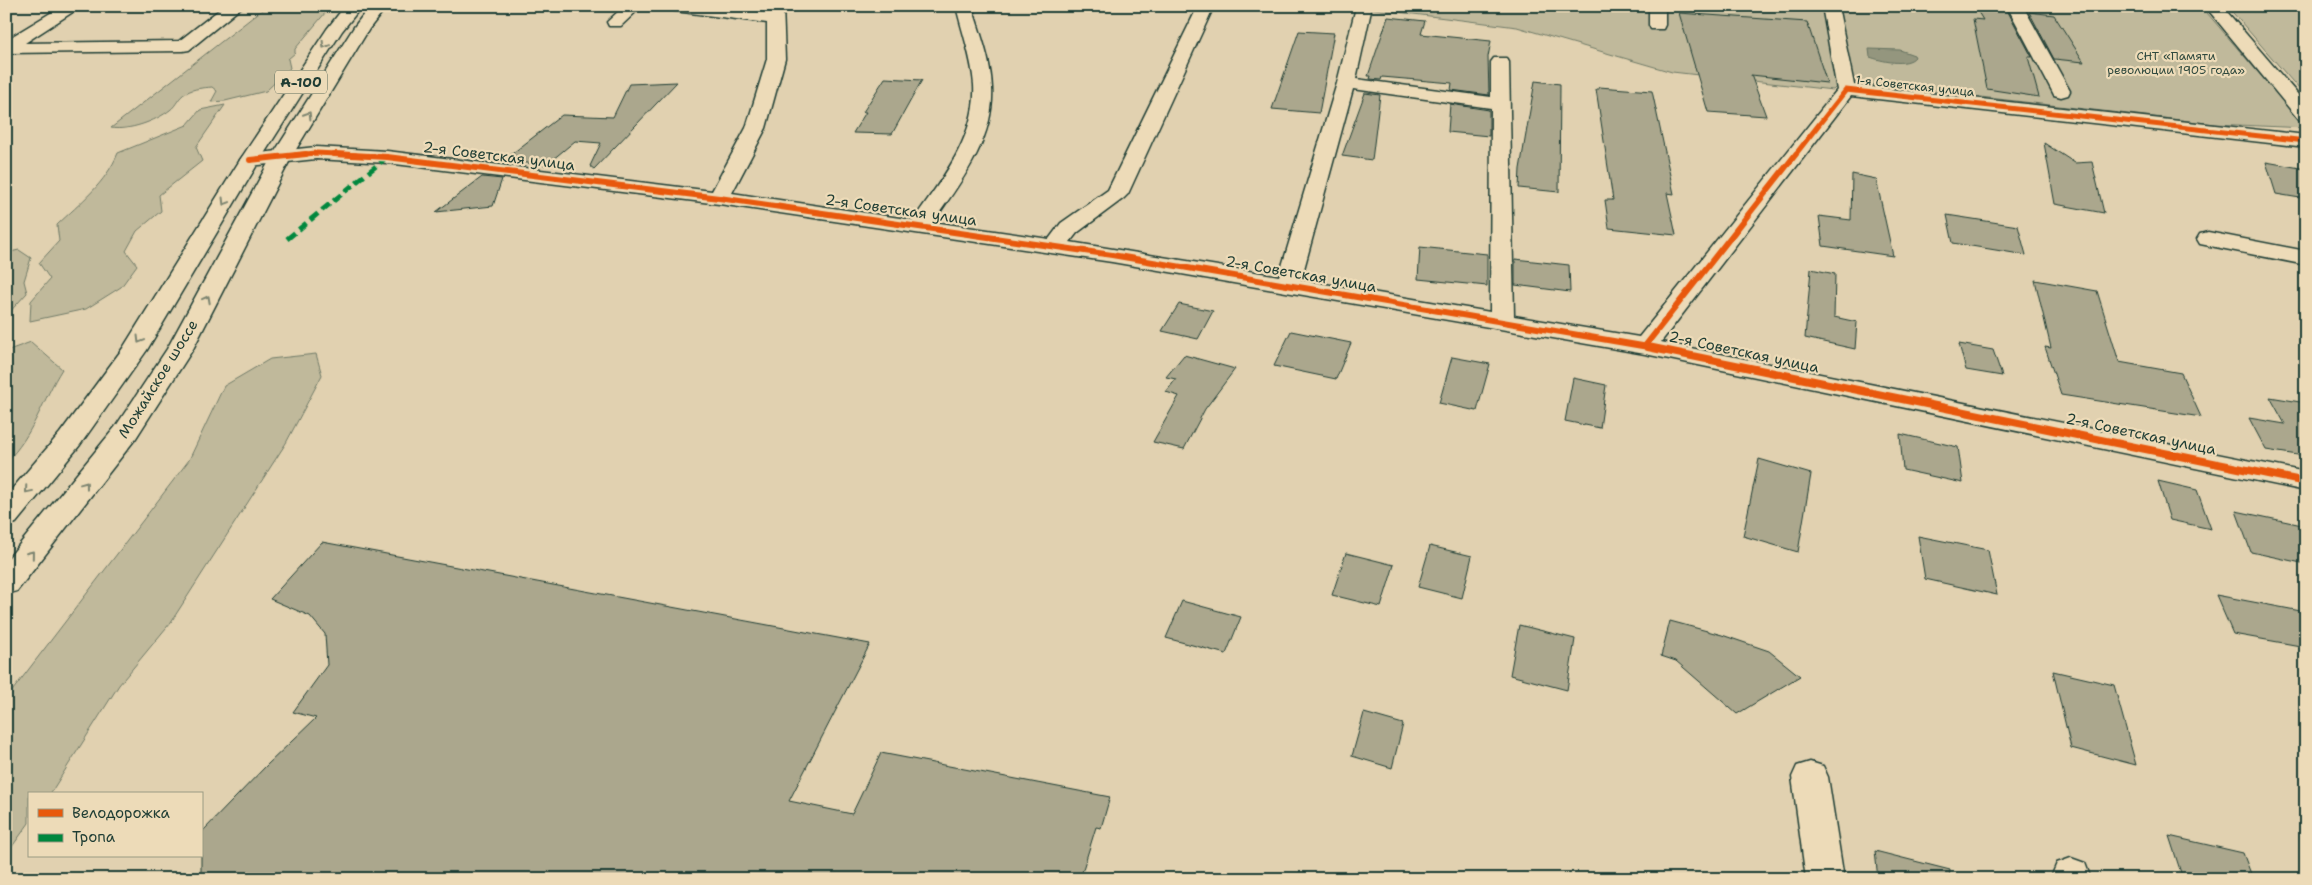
<svg xmlns="http://www.w3.org/2000/svg" width="2312" height="885" font-family="'Shantell Sans',sans-serif">
	<style>
		.green { fill: #c0b99b; stroke: #707b68 }
		.water { fill: #94967e; stroke: #657260 }
		.building { fill: #aba78d; stroke: #1f3d34 }
		.lines { fill: none; stroke-linecap: round; stroke-linejoin: round }
		.minor-casing { stroke: #1f3d34; stroke-width: 3 }
		.major-casing { stroke: #1f3d34; stroke-width: 3 }
		.minor { fill: #eddbb8; fill-rule: evenodd }
		.major { fill: #eddbb8; fill-rule: evenodd }
		.quiet { stroke: #00873e; stroke-width: 5; stroke-dasharray: 10 5; stroke-linecap: butt }
		.cycleway-far2-casing { stroke: #eddbb8; stroke-width: 7 }
		.cycleway-far1-casing { stroke: #eddbb8; stroke-width: 9 }
		.cycleway-casing { stroke: #eddbb8; stroke-width: 11 }
		.cycleway-far2 { stroke: #e8590c; stroke-width: 5 }
		.cycleway-far1 { stroke: #e8590c; stroke-width: 6 }
		.cycleway { stroke: #e8590c; stroke-width: 8 }
		.oneway { stroke: #7c846f }
		.labels { text-anchor: middle; dominant-baseline: central; stroke-width: 4.5; stroke-linejoin: round; paint-order: stroke }
		.far-park-label { font-size: 12px; fill: #2f493e; stroke: #eddbb8 }
		.far-street-label { font-size: 12px; fill: #1f3d34; stroke: #eddbb8 }
		.shield { fill: #eddbb8; stroke: #5d6c5c; stroke-width: 1 }
		.shield-label { font-size: 14px; font-weight: bold; fill: #1f3d34 }
		.street-label { font-size: 15px; fill: #1f3d34; stroke: #eddbb8 }
	</style>
	<rect width="100%" height="100%" fill="#e1d1b0"/>
	<filter id="ink" filterUnits="userSpaceOnUse"><feTurbulence type="fractalNoise" baseFrequency=".02" numOctaves="2"/><feDisplacementMap in="SourceGraphic" scale="10" xChannelSelector="R" yChannelSelector="G"/><feConvolveMatrix kernelMatrix="1 2 1 2 8 2 1 2 1" color-interpolation-filters="sRGB"/></filter>
	<g filter="url(#ink)">
		<g class="green">
			<path d="M267,6H331L295,49V53L288,59L290,68L266,91L225,101L211,102L217,91L212,87C203,88 194,88 186,93C178,97 177,105 170,110C156,121 129,131 111,128Z"/>
			<polygon points="1350,6 2201,6 2306,128 2215,124 1842,81 1833,90 1672,72 1517,27"/>
			<polygon points="2227,6 2306,6 2306,97"/>
			<path d="M225,105L196,147L202,161L159,195L161,211L137,231L126,251L137,265L121,287L86,309L30,321L31,301L50,279L39,263L59,241L57,225C80,203 106,183 118,153L187,125L200,110Z"/>
			<polygon points="19,250 31,258 24,281 27,293 6,316 6,253"/>
			<path d="M31,342L62,369C43,399 33,436 6,462V351Z"/>
			<polygon points="316,354 322,375 286,443 171,622 119,685 50,794 29,794 29,823 6,855 6,699 189,460 224,386 270,359"/>
		</g>
		<path class="water" d="M1869,49L1900,50L1914,55L1915,57C1907,67 1881,61 1870,57Z"/>
		<g class="building">
			<polygon points="1975,7 2007,10 2032,57 2028,57 2039,97 1987,89 1973,19 1983,20"/>
			<polygon points="2029,12 2054,15 2084,62 2054,59"/>
			<polygon points="1679,13 1807,22 1827,83 1751,75 1766,116 1708,112"/>
			<polygon points="1388,17 1425,21 1421,34 1491,41 1488,57 1489,95 1451,90 1452,83 1382,77 1381,80 1370,79 1371,76 1368,76"/>
			<polygon points="1299,31 1334,33 1319,113 1272,109"/>
			<polygon points="885,78 922,80 892,134 853,133 866,112 863,112"/>
			<polygon points="1535,81 1560,84 1559,192 1519,188 1520,169"/>
			<polygon points="677,82 594,169 590,166 601,143 575,141 546,165 509,161 508,164 500,163 562,115 613,117 629,84"/>
			<polygon points="1599,87 1652,91 1674,194 1667,193 1676,235 1609,228 1605,200 1613,200 1596,89 1599,89"/>
			<polygon points="1365,93 1380,95 1372,160 1342,156"/>
			<polygon points="1450,104 1489,110 1489,136 1448,132"/>
			<polygon points="2044,143 2075,163 2092,162 2104,213 2055,204"/>
			<polygon points="2266,162 2306,169 2306,199 2276,194"/>
			<polygon points="1852,174 1876,179 1893,256 1823,246 1819,216 1851,220"/>
			<polygon points="482,177 502,179 493,206 436,212"/>
			<polygon points="1947,215 2018,226 2026,255 1953,243"/>
			<polygon points="1420,247 1487,254 1487,286 1418,279"/>
			<polygon points="1515,259 1569,265 1570,292 1515,285"/>
			<polygon points="1811,269 1835,274 1834,317 1857,322 1855,349 1805,338"/>
			<polygon points="2035,280 2097,291 2119,362 2181,373 2201,417 2061,395 2045,347 2051,348"/>
			<polygon points="1179,304 1213,311 1198,339 1162,331"/>
			<polygon points="1291,331 1351,343 1336,379 1274,366"/>
			<polygon points="1959,344 1993,350 2002,376 1966,370"/>
			<polygon points="1184,355 1235,369 1205,409 1184,449 1153,442 1179,396 1166,392 1176,379 1166,377"/>
			<polygon points="1452,357 1490,364 1477,411 1439,403"/>
			<polygon points="1573,378 1606,385 1600,428 1565,421"/>
			<polygon points="2270,397 2306,403 2306,460 2304,456 2266,450 2249,418 2285,424"/>
			<polygon points="1900,434 1958,447 1963,483 1903,470"/>
			<polygon points="1759,459 1811,474 1798,552 1743,536"/>
			<polygon points="2158,481 2197,490 2211,529 2170,520"/>
			<polygon points="2236,511 2302,525 2306,535 2306,564 2251,552"/>
			<polygon points="1918,536 1988,550 1997,595 1925,579"/>
			<polygon points="322,542 870,644 789,801 852,814 881,753 1110,797 1101,828 1096,827 1080,879 201,879 201,833 267,765 316,718 293,712 327,665 325,634 310,616 270,599"/>
			<polygon points="1430,546 1472,556 1462,598 1418,587"/>
			<polygon points="1346,553 1394,565 1381,607 1332,595"/>
			<polygon points="2216,595 2306,612 2306,647 2233,634"/>
			<polygon points="1182,601 1241,617 1226,654 1166,638"/>
			<polygon points="1670,621 1722,635 1769,651 1800,676 1737,714 1676,661 1661,656"/>
			<polygon points="1519,625 1575,639 1567,690 1510,675"/>
			<polygon points="2053,671 2114,685 2136,765 2071,748"/>
			<polygon points="1364,713 1403,724 1392,768 1352,756"/>
			<polygon points="2169,836 2243,853 2253,879 2183,879"/>
			<polygon points="1875,851 1950,870 1949,879 1878,879"/>
		</g>
		<g class="lines">
			<defs>
				<g id="minor">
					<polygon points="62,6 82,6 25,43 179,41 224,6 243,6 189,50 183,51 6,53 6,40"/>
					<polygon points="624,6 642,6 621,26 609,26 607,22"/>
					<path d="M667,6H715L767,13V6H783L785,59L766,128L732,193L913,220C941,181 977,136 974,85C972,58 962,32 956,6H972C980,33 991,60 992,88C995,139 960,183 933,222L1049,239L1061,223L1108,190L1198,6H1214L1128,194L1124,198L1077,233L1070,242L1279,276L1337,83L1355,11L1357,8H1369L1371,11L1356,79L1491,97V62L1494,58H1506L1509,62L1514,316L1639,337L1837,90L1822,6H1838L1854,85L2306,135V147L1851,96L1661,342L2306,472V491L1645,354L1112,262L719,204L387,163L316,159L250,166L243,164L240,160L243,156L250,154L316,147L387,151L712,191L746,128L767,59V23L675,11L669,9ZM1353,89L1491,108L1490,312L1301,280Z"/>
					<polygon points="1649,6 1665,6 1665,25 1663,29 1651,29 1649,25"/>
					<polygon points="2007,6 2023,6 2070,91 2068,95 2061,97 2054,95 2052,91"/>
					<polygon points="2205,6 2222,6 2306,104 2306,122 2299,120"/>
					<polygon points="2208,232 2306,251 2306,265 2200,244 2197,239 2200,234"/>
					<polygon points="1810,762 1823,766 1828,777 1844,879 1806,879 1792,777 1797,766"/>
					<polygon points="2071,858 2085,863 2091,879 2053,879 2052,875 2057,863"/>
				</g>
				<g id="major">
					<polygon points="345,6 362,6 342,31 260,160 147,350 80,445 16,523 6,526 6,496 60,433 123,348 240,160 327,29"/>
					<polygon points="370,6 387,6 369,29 292,156 193,349 136,438 17,591 6,594 6,561 116,426 167,349 272,156 354,27"/>
				</g>
			</defs>
			<use href="#minor" class="minor-casing"/>
			<use href="#major" class="major-casing"/>
			<use href="#minor" class="minor"/>
			<use href="#major" class="major"/>
			<polyline class="quiet" points="287,239 387,157"/>
			<defs>
				<g id="cycleway-far2">
					<polyline points="295,155 316,153 356,155"/>
					<polyline points="1795,155 1846,90 2306,141"/>
				</g>
				<g id="cycleway-far1">
					<polyline points="334,154 387,157 719,198 1112,255 1654,348"/>
					<polyline points="250,160 306,154"/>
					<polyline points="1645,346 1796,154"/>
				</g>
				<polyline id="cycleway" points="1648,347 2306,482"/>
			</defs>
			<use href="#cycleway-far2" class="cycleway-far2-casing"/>
			<use href="#cycleway-far1" class="cycleway-far1-casing"/>
			<use href="#cycleway" class="cycleway-casing"/>
			<use href="#cycleway-far2" class="cycleway-far2"/>
			<use href="#cycleway-far1" class="cycleway-far1"/>
			<use href="#cycleway" class="cycleway"/>
		</g>
		<defs><path id="oneway-chevron" d="M-2-3.5L2.5 0L-2 3.5" fill="none" stroke-width="1.6" stroke-linecap="round" stroke-linejoin="round" transform="scale(1.25)"/></defs>
		<g class="oneway">
			<use href="#oneway-chevron" transform="translate(325 45) rotate(122)"/>
			<use href="#oneway-chevron" transform="translate(308 115) rotate(-58)"/>
			<use href="#oneway-chevron" transform="translate(225 202) rotate(121)"/>
			<use href="#oneway-chevron" transform="translate(207 299) rotate(-62)"/>
			<use href="#oneway-chevron" transform="translate(140 340) rotate(121)"/>
			<use href="#oneway-chevron" transform="translate(85 485) rotate(-53)"/>
			<use href="#oneway-chevron" transform="translate(28 490) rotate(130)"/>
			<use href="#oneway-chevron" transform="translate(31 554) rotate(-51)"/>
		</g>
	</g>
	<g class="labels">
		<g class="far-park-label">
			<text x="2176" y="56">СНТ «Памяти<tspan x="2176" dy="14">революции 1905 года»</tspan></text>
		</g>
		<g class="far-street-label">
			<text transform="translate(1915 86) rotate(6)">1-я Советская улица</text>
		</g>
		<rect class="shield" x="275" y="70.5" width="52" height="23" rx="4"/>
		<g class="shield-label">
			<text x="301" y="82">А-100</text>
		</g>
		<g class="street-label">
			<text transform="translate(499 156) rotate(7)">2-я Советская улица</text>
			<text transform="translate(901 210) rotate(8)">2-я Советская улица</text>
			<text transform="translate(1301 274) rotate(10)">2-я Советская улица</text>
			<text transform="translate(1744 352) rotate(12)">2-я Советская улица</text>
			<text transform="translate(158 379) rotate(-58)">Можайское шоссе</text>
			<text transform="translate(2141 434) rotate(12)">2-я Советская улица</text>
		</g>
	</g>
	<rect width="2312" height="885" fill="none" stroke="#eddbb8" stroke-width="25"/>
	<rect x="12" y="12" width="2287" height="860" fill="none" stroke="#1f3d34" stroke-width="2" filter="url(#ink)"/>
	<rect x="28" y="792" width="175" height="65" fill="#eddbb8" stroke="#9b9c83"/>
	<rect x="38" y="809" width="25" height="8" fill="#e8590c" stroke="#9b9c83"/>
	<text x="72" y="818" font-size="15" fill="#1f3d34">Велодорожка</text>
	<rect x="38" y="834" width="25" height="8" fill="#00873e" stroke="#9b9c83"/>
	<text x="72" y="842" font-size="15" fill="#1f3d34">Тропа</text>
</svg>
